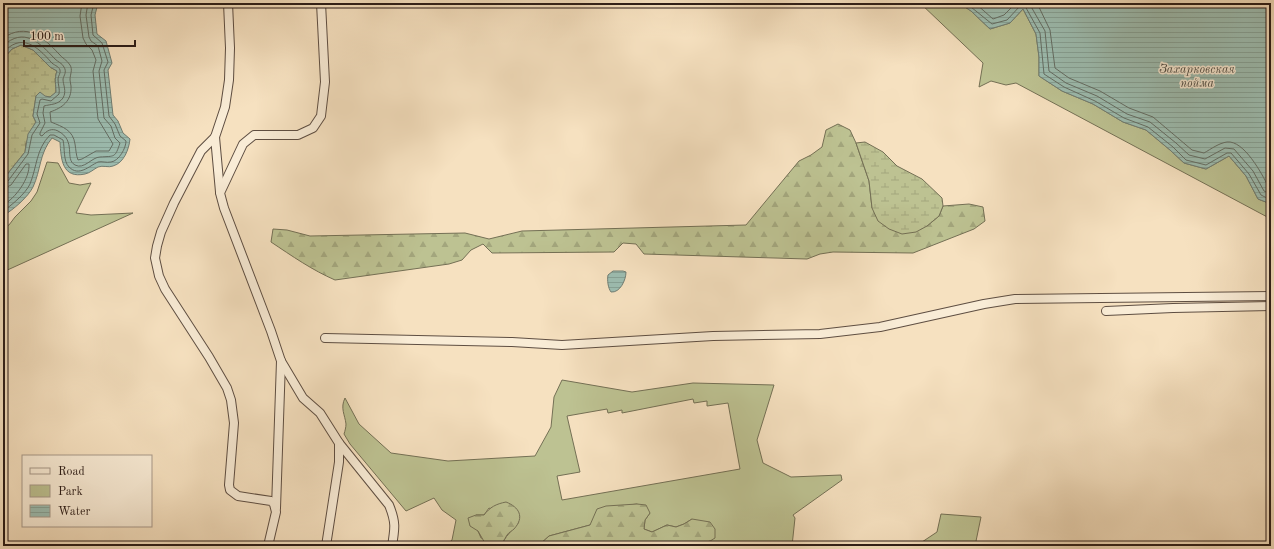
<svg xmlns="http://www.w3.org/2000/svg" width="1274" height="549" font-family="'Old Standard TT',serif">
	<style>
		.green { fill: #bdc292; stroke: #747055; fill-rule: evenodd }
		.forest { fill: url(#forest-firs); stroke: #747055 }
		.wetland { fill: url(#wetland-marsh); stroke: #747055 }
		.water { fill: url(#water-rules); stroke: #707e74 }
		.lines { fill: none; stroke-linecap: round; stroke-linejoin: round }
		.shore { stroke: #646e65; stroke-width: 1 }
		.minor-casing { stroke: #5e4e42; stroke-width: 10 }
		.minor { stroke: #f9ecd6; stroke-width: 8 }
		.labels { text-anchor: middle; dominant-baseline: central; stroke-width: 3; stroke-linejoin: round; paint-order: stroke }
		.water-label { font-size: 12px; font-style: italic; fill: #4e4d46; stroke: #f9ecd6 }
	</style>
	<defs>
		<pattern id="forest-firs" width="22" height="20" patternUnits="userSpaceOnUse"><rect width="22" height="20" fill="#bdc292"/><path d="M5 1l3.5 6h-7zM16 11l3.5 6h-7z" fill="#a3a67d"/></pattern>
		<pattern id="wetland-marsh" width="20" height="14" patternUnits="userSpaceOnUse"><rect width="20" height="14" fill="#bdc292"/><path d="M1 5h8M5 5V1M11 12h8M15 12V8" fill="none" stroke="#a3a67d"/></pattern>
		<pattern id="water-rules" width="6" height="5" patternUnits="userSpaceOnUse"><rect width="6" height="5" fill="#9dbeb2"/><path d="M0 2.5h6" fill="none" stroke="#87a398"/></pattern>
	</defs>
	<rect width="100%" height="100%" fill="#f6e1c0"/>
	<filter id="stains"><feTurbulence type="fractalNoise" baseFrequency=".005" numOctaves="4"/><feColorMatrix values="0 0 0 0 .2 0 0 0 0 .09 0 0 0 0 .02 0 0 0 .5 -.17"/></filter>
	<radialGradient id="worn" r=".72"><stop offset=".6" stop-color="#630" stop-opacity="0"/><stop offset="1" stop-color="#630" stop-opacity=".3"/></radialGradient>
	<g class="green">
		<polygon points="920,3 959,3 971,11 990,29 1010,23 1023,9 1036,34 1039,57 1039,76 1062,91 1093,104 1123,122 1146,130 1170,150 1184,163 1206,169 1229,156 1246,176 1258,199 1271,204 1271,219 1016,83 1006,85 991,81 979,87 983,63"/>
		<polygon points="47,162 58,163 69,183 80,185 91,183 76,213 91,215 133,213 3,272 3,228 9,225 15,217 31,201 37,192"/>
		<path d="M562,380L632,392L693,383L774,385L757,440L763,463L791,477L841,475L842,480L793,515L795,518L792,546H687L691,543H708L692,519L684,524L676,527L667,525L652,532L644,529L645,520L650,513L637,504L629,505L590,525L549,536L538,546H445L452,540L456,520L442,510L434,498L406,511L350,444L344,434C345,431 346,427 346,424C345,415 340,408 345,398L359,424L391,453L448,461L535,456L551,427L554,397ZM693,399L694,403L707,401V406L728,403L740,469L562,500L557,476L580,472L567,416L607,409L608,413L622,410V413ZM489,508L519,522C514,529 507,534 503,542L481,538L478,531L476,515H484Z"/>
		<polygon points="941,514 981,517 975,546 862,546 919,544 937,532"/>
	</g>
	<g class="forest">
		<path d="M838,124L850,130L856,143L869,181L872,208L927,226L939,216L943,206L969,204L983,207L985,221L974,229L913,253L833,252L820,254L807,259L644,254L636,244L623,243L614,252L492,253L483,244L471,250L462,260L449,264L335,280C312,270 292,256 271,242L273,229L287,230L310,236L465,233L489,239L522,231L746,225L799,161L811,155L822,147L826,130Z"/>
		<path d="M506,502C519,507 525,517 514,529C512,531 509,532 507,535C504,540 502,545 496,546C493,546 489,545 486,545L478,531L470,526L468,518L476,515H484C490,507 496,504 506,502Z"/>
		<path d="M637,504L646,505L650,513L645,520L644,529L652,532L667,525L676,527L684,524L692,519L710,522L715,529V538C703,547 696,539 687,546H538L549,536L590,525L597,509L606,506Z"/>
	</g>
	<g class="wetland">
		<path d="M21,45L33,50L50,67L57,71C54,79 56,84 56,93L50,97L36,96L33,116L36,122L26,143L25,152L9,172L3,181V127L5,119L3,59L12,49Z"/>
		<polygon points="865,142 883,152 897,166 922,179 942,198 943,206 939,216 927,226 916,232 902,234 889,229 878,221 872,208 869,181 856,143"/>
	</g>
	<g class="water">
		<path d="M3,3H98L95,15L97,34L106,41L112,63L108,70L113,115L118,121L123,133L130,139C129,149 124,163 113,166C109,168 103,165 98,167C94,169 90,173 85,174C62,179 61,159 60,142L52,138C39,154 41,170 33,187C28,197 13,210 4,215L3,214V181L9,172L25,152L28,134L36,122L33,116L36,96L40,92L45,96L50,97L56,92C56,85 54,79 57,71L50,67L33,50L21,45L12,49L3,59Z"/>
		<polygon points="959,3 1271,3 1271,204 1258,199 1246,176 1229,156 1206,169 1184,163 1170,150 1146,130 1123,122 1093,104 1062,91 1039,76 1039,57 1036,34 1023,9 1010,23 990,29 971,11"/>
		<path d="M613,271H623L626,272C626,280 620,293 611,292C608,288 607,280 608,275Z"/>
	</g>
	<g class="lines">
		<g class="shore">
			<polyline points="966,3 992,24 1007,20 1020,6 1025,6 1040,33 1044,74 1064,87 1095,101 1124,118 1148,127 1173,147 1186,160 1206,165 1227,153 1231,153 1249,174 1261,195 1271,200"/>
			<polyline points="975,3 993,19 1004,15 1016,3"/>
			<polyline points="1029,3 1045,31 1049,71 1066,83 1097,96 1127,114 1150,122 1176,143 1189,155 1205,159 1225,148 1234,149 1253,171 1264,191 1271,194"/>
			<path d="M1037,3L1050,30L1055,68L1069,78L1100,91L1129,108L1153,117L1192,150L1204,153C1211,149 1219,143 1227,142C1244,140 1262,174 1268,186L1271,188"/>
			<path d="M3,38C27,22 43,37 59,54C62,58 67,60 70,65C73,70 70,74 70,80C70,82 71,84 71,86C72,101 62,108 50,112L51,122C63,127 73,130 75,144C76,150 76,155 78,160L82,159L96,151H109L113,144L98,119L93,71L96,60L92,50L86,44L83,38L80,16L82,3"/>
			<path d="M3,46C24,26 40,43 55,59C58,62 62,63 64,67C67,72 64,75 63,79C63,85 67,91 63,98C58,105 51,104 44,106L43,113L45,123L40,133V135L42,136C47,130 52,128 58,131C77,141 64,159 75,165C84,170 92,157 100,157C115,156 115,158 120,143L115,138L111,126L104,118L99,71L102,61L98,46L91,41L89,37L86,15L88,3"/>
			<path d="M3,53C21,32 37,46 51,62C53,65 59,66 60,70C61,73 58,76 58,79C58,85 60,89 59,94L51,101L42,99L40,100L37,114L40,123L32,135L28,154L8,181L3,183"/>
			<path d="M3,188L7,187L11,185L26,164H29C30,178 16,198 3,205"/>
			<path d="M3,211C11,206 26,193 30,184C37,167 36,149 50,135H54L63,140C65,148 63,161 69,167C79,177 89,166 98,162C102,161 106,163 111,162C119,161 126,148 126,141L120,136L115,124L109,116L104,70L108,62L102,43L93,35L91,15L94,3"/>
		</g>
		<defs>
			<g id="minor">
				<polyline points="228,3 230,48 229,80 225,107 215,137 201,151 174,203 161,232 157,246 155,258 159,276 165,289 209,357 227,388 231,400 234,423 229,485 230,490 238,496 271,501 274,504 276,512 268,546"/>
				<path d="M321,3L325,82L321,116L313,128L298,135H254L243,144L220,193L224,208L271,331L281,361L303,398L320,413L339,443L389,505C396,522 395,528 392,546"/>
				<polyline points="215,137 220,192"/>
				<polyline points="1106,311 1173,308 1271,306"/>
				<polyline points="325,338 512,342 562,345 713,336 820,334 880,327 984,304 1015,299 1271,296"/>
				<polyline points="276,508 281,361"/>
				<polyline points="326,546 339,462 339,443"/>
			</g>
		</defs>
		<use href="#minor" class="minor-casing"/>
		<use href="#minor" class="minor"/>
	</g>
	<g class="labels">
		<g class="water-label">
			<text x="1197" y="70">Захарковская<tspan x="1197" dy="14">пойма</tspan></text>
		</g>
	</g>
	<rect width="1274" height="549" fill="none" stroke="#f6e1c0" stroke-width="16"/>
	<rect x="4" y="4" width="1266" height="541" fill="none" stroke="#2c1d18" stroke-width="2"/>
	<rect x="8" y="8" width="1258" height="533" fill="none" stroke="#2c1d18"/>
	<rect x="22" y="455" width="130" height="72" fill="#f9ecd6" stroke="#a7998a"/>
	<rect x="30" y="468" width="20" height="6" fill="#f9ecd6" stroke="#a7998a"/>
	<text x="58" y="475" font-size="12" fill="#2c1d18">Road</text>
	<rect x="30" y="485" width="20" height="12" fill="#bdc292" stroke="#a7998a"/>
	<text x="58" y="495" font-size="12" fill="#2c1d18">Park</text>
	<rect x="30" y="505" width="20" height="12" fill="url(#water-rules)" stroke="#a7998a"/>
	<text x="58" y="515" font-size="12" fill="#2c1d18">Water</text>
	<path d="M24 40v6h111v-6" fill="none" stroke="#2c1d18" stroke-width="2"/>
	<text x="30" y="40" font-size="12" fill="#2c1d18" stroke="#f9ecd6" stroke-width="3" paint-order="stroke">100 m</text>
	<rect width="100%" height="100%" filter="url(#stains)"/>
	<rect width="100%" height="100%" fill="url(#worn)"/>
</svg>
